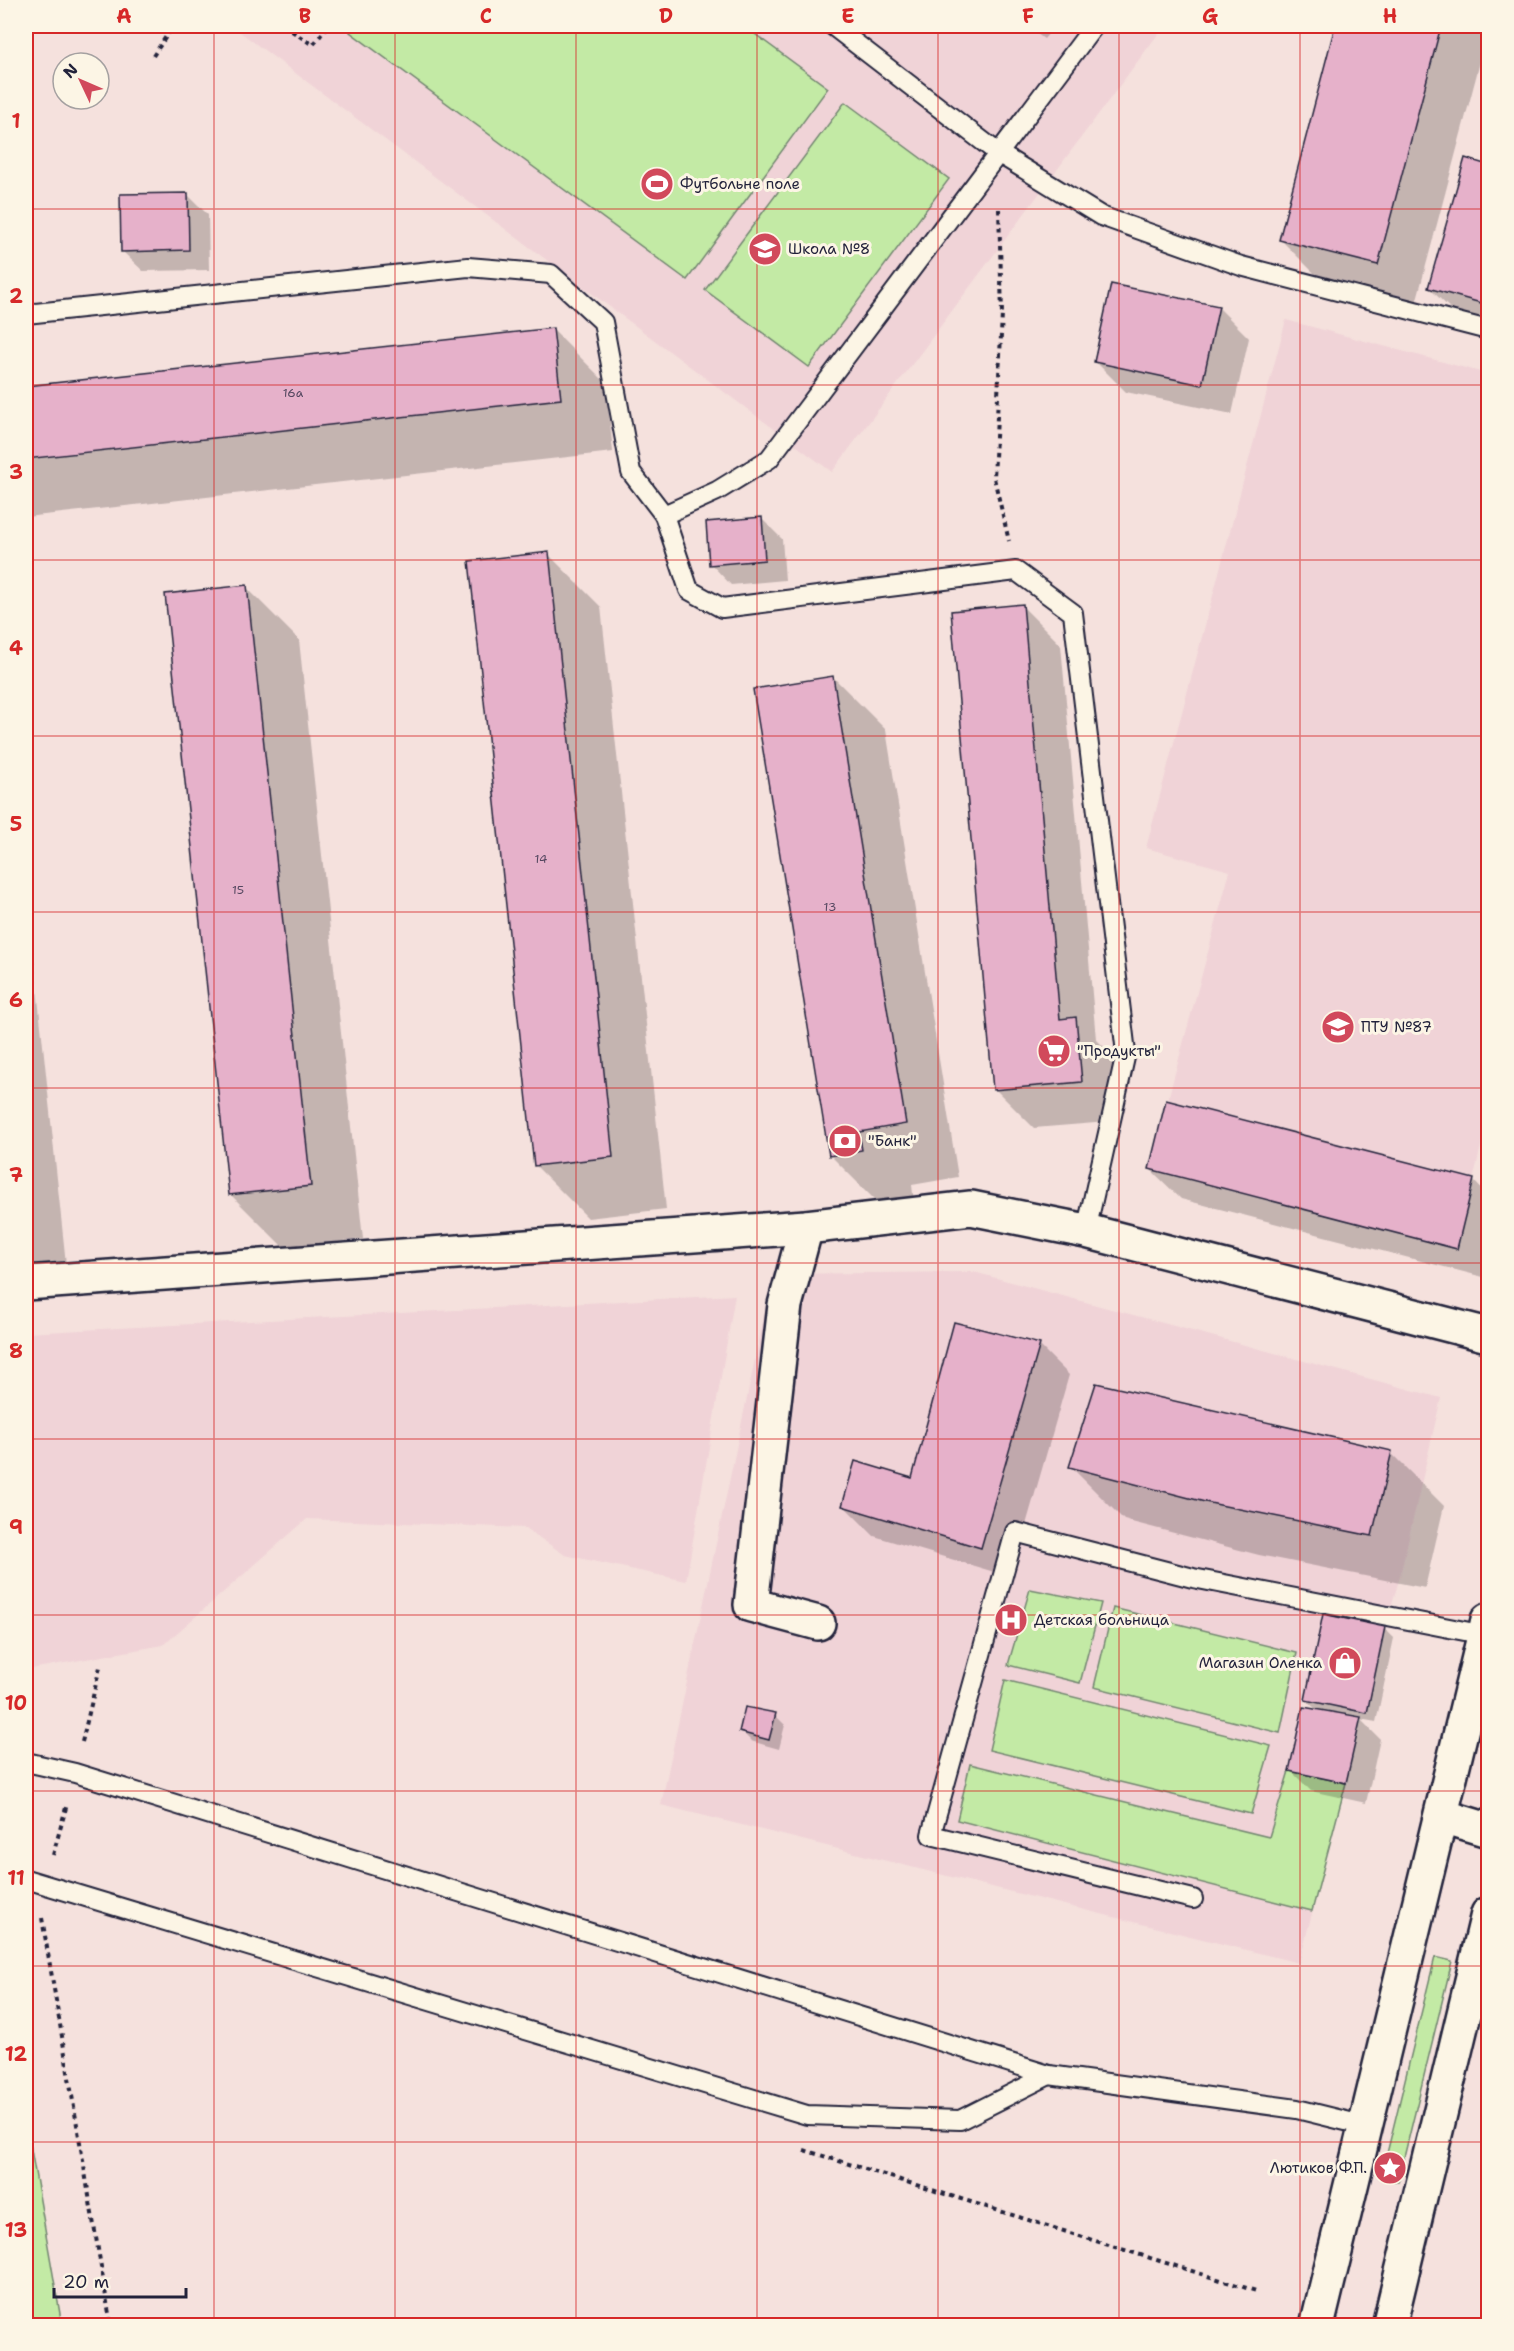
<svg xmlns="http://www.w3.org/2000/svg" width="1514" height="2351" font-family="'Shantell Sans',sans-serif">
	<style>
		.built { fill: #f0d3d7 }
		.green { fill: #c3eaa5; stroke: #728670; stroke-width: 1.5 }
		.shadow { fill: #0003 }
		.building { fill: #e6b1ca; stroke: #22223b; stroke-width: 1.5 }
		.lines { fill: none; stroke-linecap: round; stroke-linejoin: round }
		.service-casing { stroke: #22223b; stroke-width: 22 }
		.minor-casing { stroke: #22223b; stroke-width: 38 }
		.tertiary-casing { stroke: #22223b; stroke-width: 38 }
		.path { stroke: #22223b; stroke-width: 4; stroke-dasharray: 4.5 4.5; stroke-linecap: butt }
		.service { stroke: #fcf5e5; stroke-width: 18 }
		.minor { stroke: #fcf5e5; stroke-width: 33 }
		.tertiary { stroke: #fcf5e5; stroke-width: 33 }
		.grid { fill: none; stroke: #d62828; stroke-width: 1.5; stroke-opacity: 0.55 }
		.labels { text-anchor: middle; dominant-baseline: central; stroke-width: 6; stroke-linejoin: round; paint-order: stroke }
		.number-label { font-size: 12px; fill: #53465f }
		.poi-label { font-size: 15px; fill: #22223b; stroke: #fcf5e5; text-anchor: start }
		.neatline { fill: none; stroke: #d62828; stroke-width: 2 }
		.grid-label { font-size: 20px; text-anchor: middle; font-weight: bold; fill: #d62828 }
	</style>
	<rect width="100%" height="100%" fill="#f5e1dd"/>
	<filter id="ink" filterUnits="userSpaceOnUse"><feTurbulence type="fractalNoise" baseFrequency=".0167" numOctaves="2"/><feDisplacementMap in="SourceGraphic" scale="12" xChannelSelector="R" yChannelSelector="G"/><feConvolveMatrix kernelMatrix="1 2 1 2 8 2 1 2 1" color-interpolation-filters="sRGB"/></filter>
	<g filter="url(#ink)">
		<g class="built">
			<polygon points="232,26 1164,26 832,472"/>
			<polygon points="1286,320 1488,374 1488,1116 1457,1249 1149,1169 1230,871 1146,848"/>
			<polygon points="974,1272 1441,1398 1399,1580 1385,1627 1323,1614 1289,1771 1346,1783 1299,1963 661,1805 773,1274"/>
			<polygon points="735,1295 686,1581 565,1555 525,1528 307,1519 163,1645 26,1670 26,1333"/>
		</g>
		<g class="green">
			<polygon points="355,26 744,26 828,88 687,280 350,32"/>
			<polygon points="845,102 949,179 809,367 705,290"/>
			<polygon points="1030,1589 1101,1603 1080,1683 1008,1665"/>
			<polygon points="1113,1608 1297,1653 1280,1733 1094,1687"/>
			<polygon points="1005,1680 1271,1746 1251,1814 989,1750"/>
			<polygon points="970,1764 1269,1837 1289,1771 1346,1783 1312,1911 957,1820"/>
			<polygon points="1435,1957 1452,1961 1398,2182 1381,2178"/>
			<polygon points="26,2121 62,2325 26,2325"/>
		</g>
		<g class="shadow">
			<polygon points="1026,26 1055,26 1044,39"/>
			<polygon points="1337,26 1482,26 1488,32 1416,303 1319,278 1280,239"/>
			<polygon points="1466,160 1488,166 1488,326 1460,318 1429,288"/>
			<polygon points="188,195 208,215 209,270 143,271 122,251"/>
			<polygon points="1218,307 1249,338 1232,414 1126,392 1096,362"/>
			<polygon points="553,330 606,383 613,452 26,517 26,388"/>
			<polygon points="761,518 782,539 785,580 731,585 711,564"/>
			<polygon points="548,554 601,607 666,1209 588,1218 535,1165"/>
			<polygon points="246,587 299,640 363,1239 283,1247 230,1194"/>
			<polygon points="1022,606 1061,645 1096,1039 1115,1058 1120,1121 1034,1128 995,1089"/>
			<polygon points="833,677 886,730 958,1177 912,1185 914,1203 883,1208 830,1155"/>
			<polygon points="26,884 66,1264 26,1268"/>
			<polygon points="1168,1102 1474,1181 1488,1196 1487,1278 1181,1199 1150,1169"/>
			<polygon points="1039,1345 1069,1375 1011,1577 874,1536 844,1506 913,1480"/>
			<polygon points="1391,1453 1444,1506 1425,1588 1259,1555 1124,1520 1071,1467"/>
			<polygon points="1384,1628 1394,1638 1376,1722 1360,1719 1380,1739 1366,1803 1311,1791 1291,1771 1318,1711 1306,1700"/>
			<polygon points="775,1715 785,1725 779,1749 751,1741 741,1731"/>
		</g>
		<g class="building">
			<polygon points="1335,26 1441,26 1378,265 1279,240"/>
			<polygon points="1465,158 1488,165 1488,305 1428,288"/>
			<polygon points="188,193 189,250 121,252 120,194"/>
			<polygon points="1111,284 1219,306 1202,385 1094,362"/>
			<polygon points="553,328 561,399 26,459 26,386"/>
			<polygon points="762,517 765,560 709,565 706,522"/>
			<polygon points="549,552 613,1157 534,1166 469,561"/>
			<polygon points="247,585 311,1186 229,1195 165,594"/>
			<polygon points="1023,604 1060,1019 1076,1017 1082,1082 993,1090 951,611"/>
			<polygon points="833,676 906,1124 859,1132 862,1150 829,1156 753,689"/>
			<polygon points="1166,1100 1474,1179 1457,1249 1149,1169"/>
			<polygon points="954,1322 1040,1344 981,1548 842,1506 855,1461 912,1478"/>
			<polygon points="1096,1383 1392,1451 1372,1536 1205,1502 1069,1467"/>
			<polygon points="1323,1614 1385,1627 1367,1713 1305,1700"/>
			<polygon points="745,1707 776,1713 769,1740 739,1732"/>
			<polygon points="1303,1707 1361,1717 1346,1783 1289,1771"/>
		</g>
		<g class="lines">
			<defs>
				<g id="service">
					<polyline points="833,26 998,153 1101,216 1241,266 1488,330"/>
					<polyline points="26,314 468,267 551,274 603,322 631,472 664,515 717,491 769,459 1094,26"/>
					<polyline points="664,515 689,590 722,608 1016,571 1073,613 1126,1053 1086,1231"/>
					<polyline points="26,1762 75,1773 1049,2075 1297,2109 1366,2126"/>
					<polyline points="26,1879 807,2115 960,2120 1049,2075"/>
					<polyline points="1193,1899 931,1835 1015,1532 1193,1578 1485,1635"/>
				</g>
				<g id="minor">
					<polyline points="806,1227 785,1305 751,1605 818,1623"/>
					<polyline points="26,1283 806,1227 971,1208 1086,1231 1488,1335"/>
					<polyline points="1442,1816 1488,1830"/>
				</g>
				<g id="tertiary">
					<polyline points="1317,2326 1488,1620"/>
					<polyline points="1389,2326 1488,1914"/>
				</g>
			</defs>
			<use href="#service" class="service-casing"/>
			<use href="#minor" class="minor-casing"/>
			<use href="#tertiary" class="tertiary-casing"/>
			<g class="path">
				<polyline points="284,26 313,45 328,26"/>
				<polyline points="153,56 173,26"/>
				<polyline points="999,209 1002,314 994,478 1009,541"/>
				<polyline points="82,1742 100,1667"/>
				<polyline points="53,1855 67,1804"/>
				<polyline points="42,1918 111,2326"/>
				<polyline points="804,2150 1256,2291"/>
			</g>
			<use href="#service" class="service"/>
			<use href="#minor" class="minor"/>
			<use href="#tertiary" class="tertiary"/>
		</g>
	</g>
	<path class="grid" d="M214,26V2326M395,26V2326M576,26V2326M757,26V2326M938,26V2326M1119,26V2326M1300,26V2326M26,209H1488M26,385H1488M26,560H1488M26,736H1488M26,912H1488M26,1088H1488M26,1263H1488M26,1439H1488M26,1615H1488M26,1791H1488M26,1966H1488M26,2142H1488"/>
	<defs>
		<symbol id="stadium-disc" viewBox="-11 -11 22 22"><circle r="9.5" fill="#d1495b" stroke="#fcf5e5"/><path d="M0-5a6.5 5 0 1 0 0 10a6.5 5 0 1 0 0-10ZM-3.5-1.8h7v3.6h-7Z" fill="#fff"/></symbol>
		<symbol id="school-disc" viewBox="-11 -11 22 22"><circle r="9.5" fill="#d1495b" stroke="#fcf5e5"/><path d="M0-5L7-2L0 1L-7-2ZM-4 1L0 2.5L4 1V4Q0 6-4 4Z" fill="#fff"/></symbol>
		<symbol id="university-disc" viewBox="-11 -11 22 22"><circle r="9.5" fill="#d1495b" stroke="#fcf5e5"/><path d="M0-5L7-2L0 1L-7-2ZM-4 1L0 2.5L4 1V4Q0 6-4 4Z" fill="#fff"/></symbol>
		<symbol id="supermarket-disc" viewBox="-11 -11 22 22"><circle r="9.5" fill="#d1495b" stroke="#fcf5e5"/><path d="M-6-5.5h2.5l.6 2H6L4.5 2H-2.5L-4.4-4H-6ZM-1.5 3.2a1.3 1.3 0 1 0 .1 0ZM3 3.2a1.3 1.3 0 1 0 .1 0Z" fill="#fff"/></symbol>
		<symbol id="bank-disc" viewBox="-11 -11 22 22"><circle r="9.5" fill="#d1495b" stroke="#fcf5e5"/><path d="M-6-4H6V4H-6ZM0-2.3a2.3 2.3 0 1 0 0 4.6a2.3 2.3 0 1 0 0-4.6Z" fill="#fff"/></symbol>
		<symbol id="hospital-disc" viewBox="-11 -11 22 22"><circle r="9.5" fill="#d1495b" stroke="#fcf5e5"/><path d="M-5-5h3v3.5h4V-5h3V5h-3V1.5h-4V5h-3Z" fill="#fff"/></symbol>
		<symbol id="shop-disc" viewBox="-11 -11 22 22"><circle r="9.5" fill="#d1495b" stroke="#fcf5e5"/><path d="M-5-2.5h2.3a2.7 3.5 0 0 1 5.4 0H5L5.5 6h-11ZM-1.5-2.5h3a1.5 2.3 0 0 0-3 0Z" fill="#fff"/></symbol>
		<symbol id="sight-disc" viewBox="-11 -11 22 22"><circle r="9.5" fill="#d1495b" stroke="#fcf5e5"/><path d="M0-6L1.8-2.2L6-1.7L2.9 1.2L3.7 5.4L0 3.3L-3.7 5.4L-2.9 1.2L-6-1.7L-1.8-2.2Z" fill="#fff"/></symbol>
	</defs>
	<g fill-rule="evenodd">
		<use href="#stadium-disc" x="638" y="165" width="38" height="38"/>
		<use href="#school-disc" x="746" y="230" width="38" height="38"/>
		<use href="#university-disc" x="1319" y="1008" width="38" height="38"/>
		<use href="#supermarket-disc" x="1035" y="1032" width="38" height="38"/>
		<use href="#bank-disc" x="826" y="1122" width="38" height="38"/>
		<use href="#hospital-disc" x="992" y="1601" width="38" height="38"/>
		<use href="#shop-disc" x="1326" y="1644" width="38" height="38"/>
		<use href="#sight-disc" x="1371" y="2149" width="38" height="38"/>
	</g>
	<g class="labels">
		<g class="number-label">
			<text x="293" y="393">16а</text>
			<text x="541" y="859">14</text>
			<text x="238" y="890">15</text>
			<text x="830" y="907">13</text>
		</g>
		<g class="poi-label">
			<text x="680" y="184">Футбольне поле</text>
			<text x="788" y="249">Школа №8</text>
			<text x="1361" y="1027">ПТУ №87</text>
			<text x="1077" y="1051">"Продукты"</text>
			<text x="868" y="1141">"Банк"</text>
			<text x="1034" y="1620">Детская больница</text>
			<text x="1322" y="1663" text-anchor="end">Магазин Оленка</text>
			<text x="1367" y="2168" text-anchor="end">Лютиков Ф.П.</text>
		</g>
	</g>
	<rect width="1514" height="2351" fill="none" stroke="#fcf5e5" stroke-width="66"/>
	<g transform="translate(81 81) rotate(314)"><circle r="28" fill="#fcf5e5" stroke="#a5a1a1" stroke-width="1.5"/>
	<path d="M0-4.5L10 22L0 15L-10 22Z" fill="#d1495b"/>
	<text y="-9" font-size="16" font-weight="bold" text-anchor="middle" fill="#22223b">N</text>
	</g>
	<path d="M54 2288v9h132v-9" fill="none" stroke="#22223b" stroke-width="3"/>
	<text x="63" y="2288" font-size="18" fill="#22223b" stroke="#fcf5e5" stroke-width="4.5" paint-order="stroke">20 m</text>
	<rect x="33" y="33" width="1448" height="2285" class="neatline"/>
	<g class="grid-label">
		<text x="124" y="23">A</text>
		<text x="305" y="23">B</text>
		<text x="486" y="23">C</text>
		<text x="666" y="23">D</text>
		<text x="848" y="23">E</text>
		<text x="1028" y="23">F</text>
		<text x="1210" y="23">G</text>
		<text x="1390" y="23">H</text>
		<text x="16" y="128">1</text>
		<text x="16" y="303">2</text>
		<text x="16" y="479">3</text>
		<text x="16" y="655">4</text>
		<text x="16" y="831">5</text>
		<text x="16" y="1007">6</text>
		<text x="16" y="1182">7</text>
		<text x="16" y="1358">8</text>
		<text x="16" y="1534">9</text>
		<text x="16" y="1710">10</text>
		<text x="16" y="1885">11</text>
		<text x="16" y="2061">12</text>
		<text x="16" y="2237">13</text>
	</g>
</svg>
